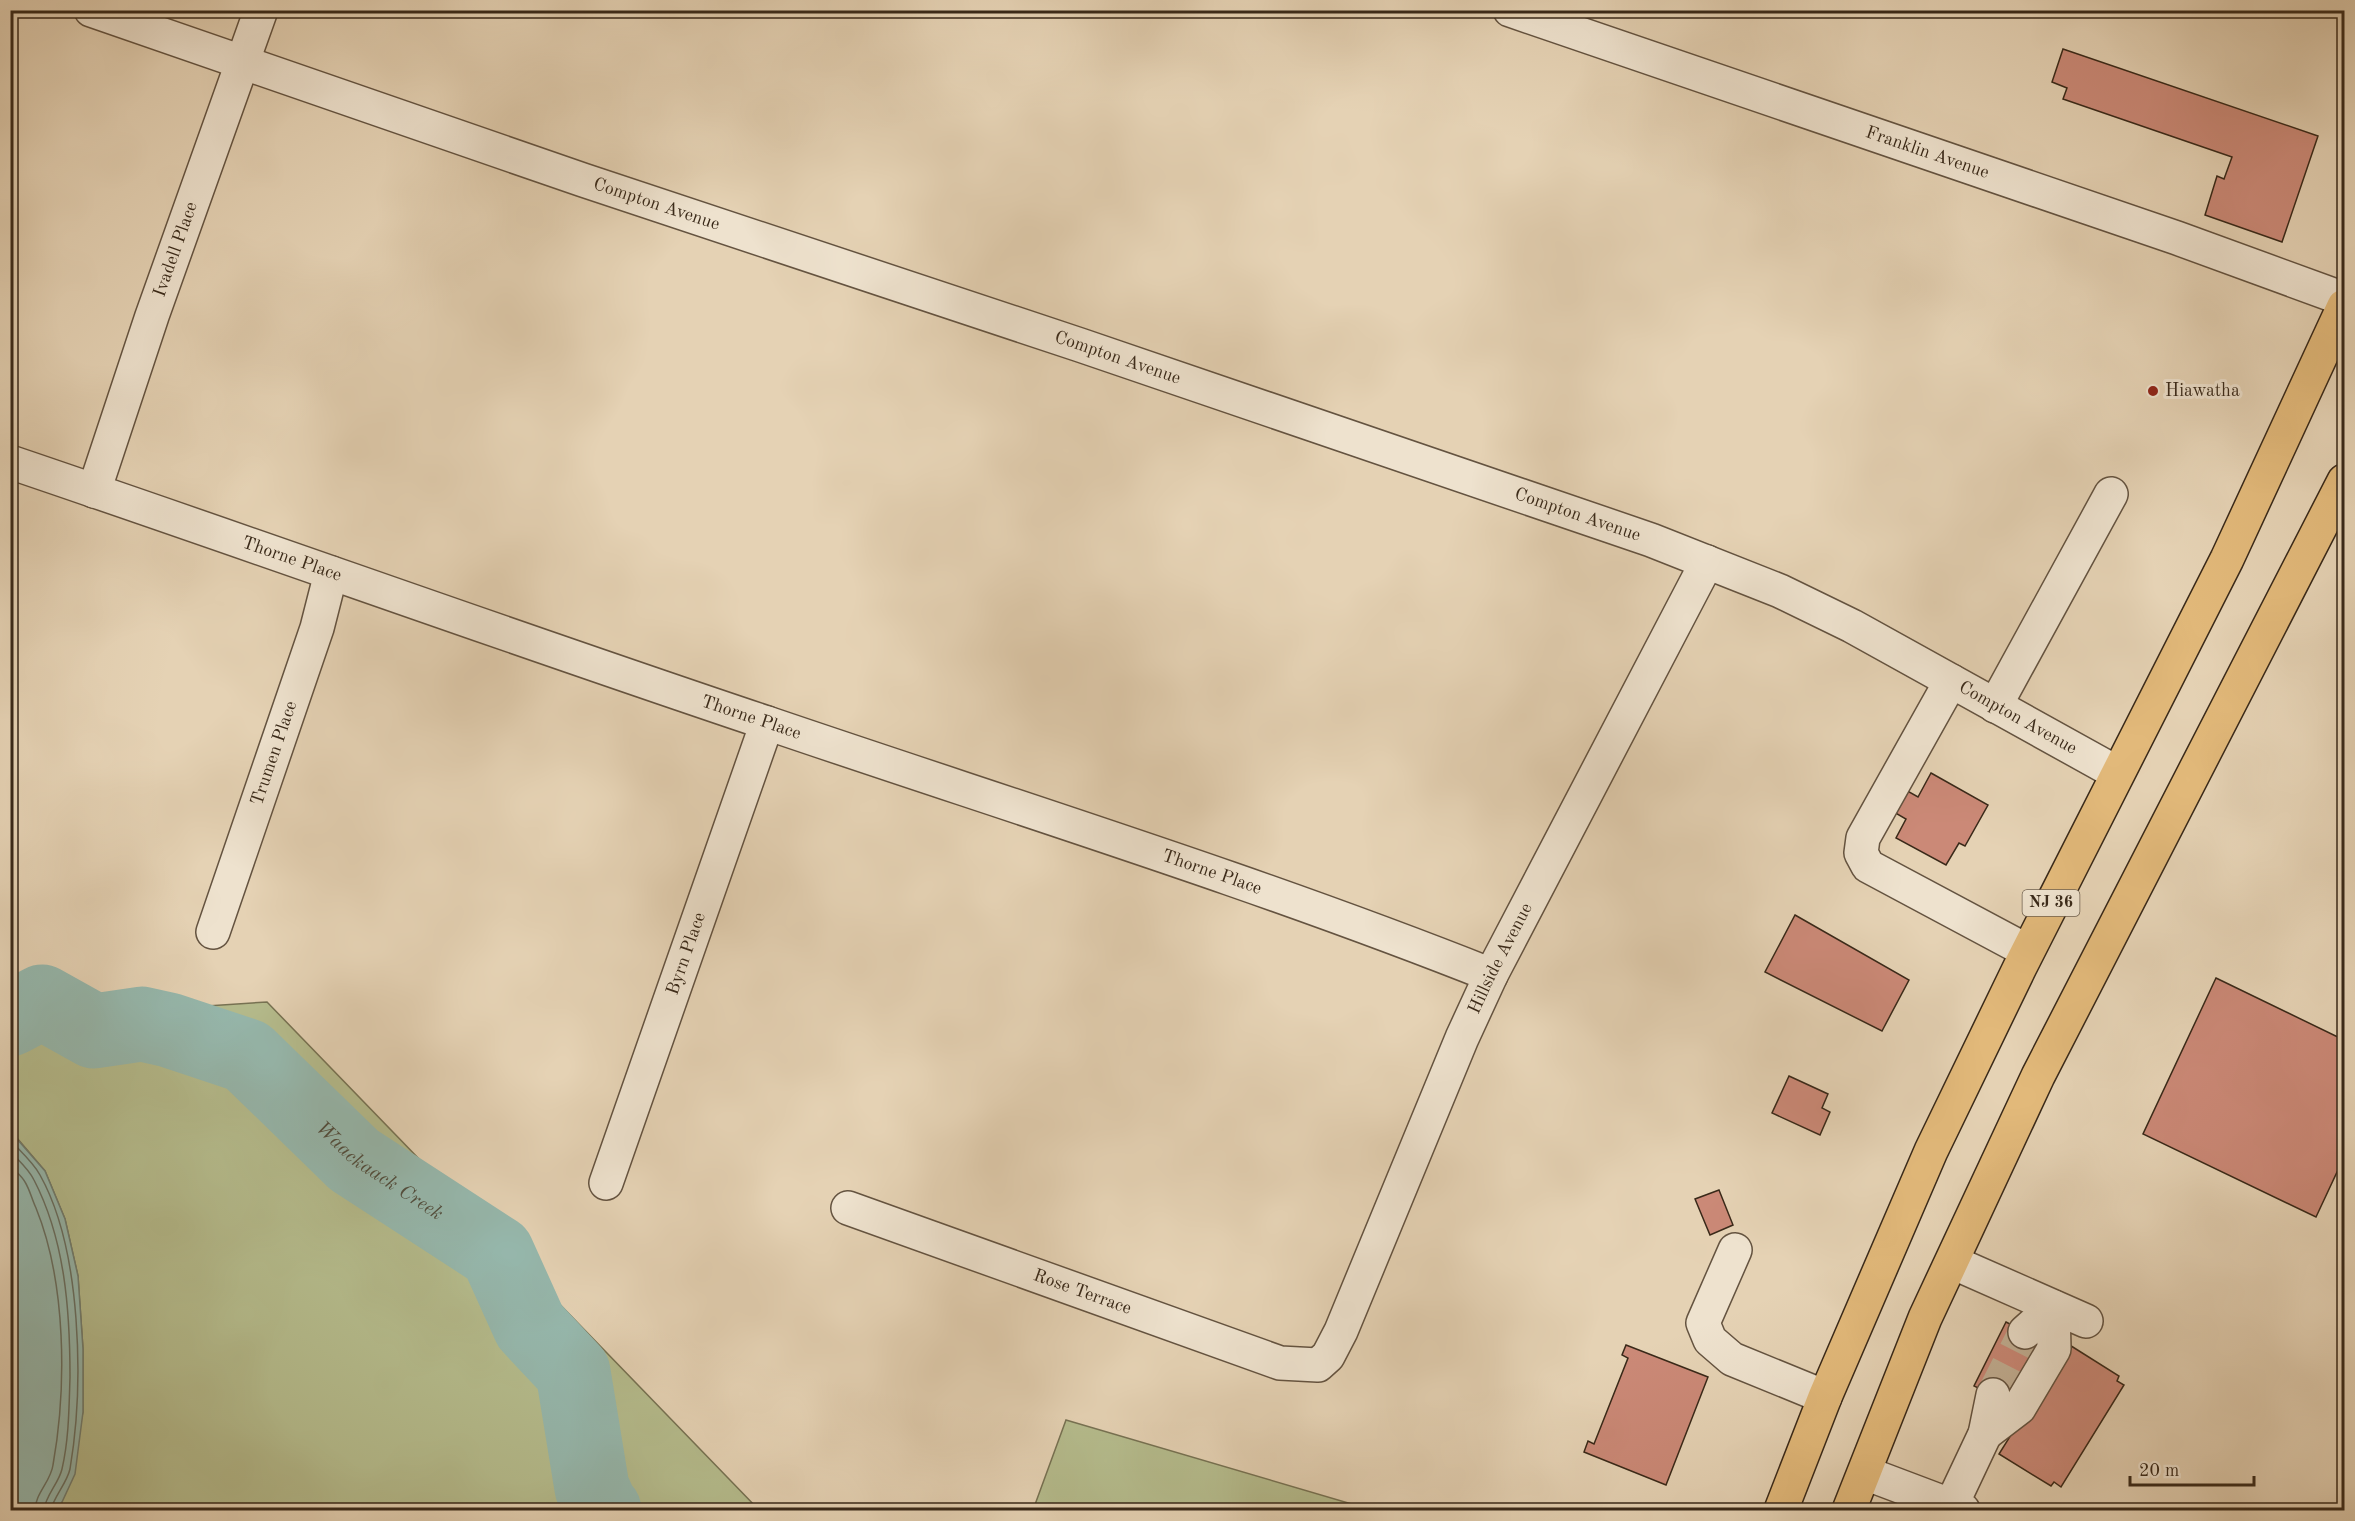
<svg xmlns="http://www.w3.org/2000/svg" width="2355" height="1521" font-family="'Old Standard TT',serif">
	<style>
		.green { fill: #b5bc8d; stroke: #777253; stroke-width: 1.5 }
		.water { fill: #96b8ad; stroke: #717f72; stroke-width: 1.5 }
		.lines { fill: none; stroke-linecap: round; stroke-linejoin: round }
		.shore { stroke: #687063; stroke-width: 1.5 }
		.river { stroke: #96b8ad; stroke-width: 75 }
		.building { fill: #cb8977; stroke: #392919; stroke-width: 1.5 }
		.minor-tunnel { stroke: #c3b095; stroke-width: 33; stroke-dasharray: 33 16; stroke-linecap: butt }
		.minor-casing { stroke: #645340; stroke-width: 36 }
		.highway-casing { stroke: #392919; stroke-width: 36 }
		.minor { stroke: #eee2ce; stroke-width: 33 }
		.highway { stroke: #e2b97a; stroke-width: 33 }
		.poi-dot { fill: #8f2418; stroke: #eee2ce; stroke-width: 2 }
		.labels { text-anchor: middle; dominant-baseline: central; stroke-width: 6; stroke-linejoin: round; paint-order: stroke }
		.shield { fill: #eee2ce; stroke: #6f604f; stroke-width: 1.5 }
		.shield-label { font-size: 16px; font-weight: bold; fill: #392919 }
		.street-label { font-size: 18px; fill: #392919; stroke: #eee2ce }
		.poi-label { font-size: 18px; fill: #392919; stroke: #eee2ce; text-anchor: start }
		.water-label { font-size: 20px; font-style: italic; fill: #504d3e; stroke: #eee2ce }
	</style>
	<rect width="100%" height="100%" fill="#e5d2b4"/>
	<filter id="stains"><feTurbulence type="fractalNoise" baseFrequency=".00333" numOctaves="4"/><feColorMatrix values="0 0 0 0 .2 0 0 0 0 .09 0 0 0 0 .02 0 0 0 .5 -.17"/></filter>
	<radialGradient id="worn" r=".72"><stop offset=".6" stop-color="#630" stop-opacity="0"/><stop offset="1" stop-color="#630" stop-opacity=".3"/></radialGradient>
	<g class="green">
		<polygon points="267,1002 759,1510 56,1510 62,1502 83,1412 83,1349 78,1276 65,1219 45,1171 11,1131 10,1019"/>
		<polygon points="1066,1420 1372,1510 1033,1510"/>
	</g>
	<polygon class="water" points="10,1131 45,1171 65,1219 78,1276 83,1349 83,1412 75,1474 62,1502 56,1510 11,1510"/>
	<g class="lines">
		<g class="shore">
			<path d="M10,1140C20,1151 33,1162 40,1175C82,1250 84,1386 70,1469C67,1483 53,1498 51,1510"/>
			<path d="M10,1151C18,1160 29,1169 34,1180C65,1240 70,1310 70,1377C69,1407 69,1439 62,1469C59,1483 45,1496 44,1510"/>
			<path d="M10,1165C15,1171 22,1176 25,1182C30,1190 32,1200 36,1208C66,1282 67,1386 53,1465C51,1481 35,1494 35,1510"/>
		</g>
		<path class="river" id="s1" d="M10,1019L42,1002L94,1031L142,1024L169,1030L247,1056L354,1160L497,1253L530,1326L573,1372L592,1488L601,1508L604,1510"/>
	</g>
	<g class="building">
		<polygon points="2063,49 2318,136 2282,242 2205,215 2217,176 2224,179 2232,157 2063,99 2067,88 2052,82"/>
		<polygon points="1931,773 1988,805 1965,846 1959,843 1946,865 1896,838 1906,819 1892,811 1904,789 1918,797"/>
		<polygon points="1795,915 1909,980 1882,1031 1765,972"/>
		<polygon points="2216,978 2344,1040 2344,1157 2316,1217 2143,1134"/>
		<polygon points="1789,1076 1828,1094 1822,1108 1830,1112 1820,1135 1772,1113"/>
		<polygon points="1719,1190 1733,1225 1710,1235 1695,1199"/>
		<polygon points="2006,1322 2047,1343 2015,1406 1974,1386"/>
		<polygon points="2068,1344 2119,1376 2117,1381 2124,1385 2061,1487 2054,1482 2051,1486 1999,1454"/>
		<polygon points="1626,1345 1708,1377 1666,1485 1584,1452 1588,1441 1594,1444 1628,1358 1622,1355"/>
	</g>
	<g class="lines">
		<polyline class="minor-tunnel" points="1993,1395 2025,1332"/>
		<defs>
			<g id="minor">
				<path id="s2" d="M91,10L583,180L1080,345L1651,540L1780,591L1852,626L2117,773"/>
				<path id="s3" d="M1510,10L2177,238L2344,299"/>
				<path id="s4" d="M10,462C264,548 516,639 770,724C1011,806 1254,881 1491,975"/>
				<path id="s5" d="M94,491L152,316L261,10"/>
				<polyline points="1951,681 1863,838 1861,853 1868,866 2027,951"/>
				<polyline points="1995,706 2111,494"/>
				<path id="s6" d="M213,932L317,628L331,573"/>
				<path id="s7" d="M606,1183L767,723"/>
				<path id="s8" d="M848,1208L1280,1363L1318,1365L1328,1356L1341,1331L1462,1038L1491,975L1707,562"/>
				<polyline points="1735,1250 1703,1323 1710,1340 1732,1359 1825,1397"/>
				<polyline points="1952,1262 2086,1321"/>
				<polyline points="2025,1332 2053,1307"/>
				<polyline points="1985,1434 2019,1408 2054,1349 2053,1307"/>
				<polyline points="1865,1473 1963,1510"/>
				<polyline points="1951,1506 1985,1434 1993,1395"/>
			</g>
			<g id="highway">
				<polyline points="1781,1510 1825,1397 1931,1151 2020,967 2227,559 2344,306"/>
				<polyline points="1849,1510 1925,1318 2038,1076 2344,481"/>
			</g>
		</defs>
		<use href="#minor" class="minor-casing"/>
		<use href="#highway" class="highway-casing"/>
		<use href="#minor" class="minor"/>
		<use href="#highway" class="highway"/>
	</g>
	<circle class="poi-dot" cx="2153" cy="391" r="6"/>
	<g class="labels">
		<rect class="shield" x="2022.5" y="890" width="57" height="26" rx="4.5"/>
		<g class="shield-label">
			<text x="2051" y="903">NJ 36</text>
		</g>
		<g class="street-label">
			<text stroke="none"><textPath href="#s3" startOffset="441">Franklin Avenue</textPath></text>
			<text stroke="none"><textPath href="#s2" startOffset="598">Compton Avenue</textPath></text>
			<text stroke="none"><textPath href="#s5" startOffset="255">Ivadell Place</textPath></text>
			<text stroke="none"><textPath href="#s2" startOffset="1084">Compton Avenue</textPath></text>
			<text stroke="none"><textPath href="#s2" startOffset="1570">Compton Avenue</textPath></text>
			<text stroke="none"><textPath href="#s4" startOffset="298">Thorne Place</textPath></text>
			<text stroke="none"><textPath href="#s4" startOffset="784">Thorne Place</textPath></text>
			<text stroke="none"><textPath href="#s2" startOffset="2056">Compton Avenue</textPath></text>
			<text stroke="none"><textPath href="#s6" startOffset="189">Trumen Place</textPath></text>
			<text stroke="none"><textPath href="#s4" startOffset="1270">Thorne Place</textPath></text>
			<text stroke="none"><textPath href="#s7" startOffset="243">Byrn Place</textPath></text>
			<text stroke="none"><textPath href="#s8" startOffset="944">Hillside Avenue</textPath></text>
			<text stroke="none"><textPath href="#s8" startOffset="249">Rose Terrace</textPath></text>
		</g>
		<g class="poi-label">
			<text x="2165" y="391">Hiawatha</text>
		</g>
		<g class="water-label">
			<text stroke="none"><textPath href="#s1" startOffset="430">Waackaack Creek</textPath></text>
		</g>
	</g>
	<rect width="2355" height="1521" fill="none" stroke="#e5d2b4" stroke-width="36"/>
	<rect x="12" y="12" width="2331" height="1497" fill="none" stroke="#392919" stroke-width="3"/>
	<rect x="18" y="18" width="2319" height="1485" fill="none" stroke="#392919" stroke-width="1.5"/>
	<path d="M2130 1476v9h124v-9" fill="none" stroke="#392919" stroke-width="3"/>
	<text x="2139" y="1476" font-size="18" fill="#392919" stroke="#eee2ce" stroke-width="4.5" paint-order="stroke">20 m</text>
	<rect width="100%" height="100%" filter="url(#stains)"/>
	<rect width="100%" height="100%" fill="url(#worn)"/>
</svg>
